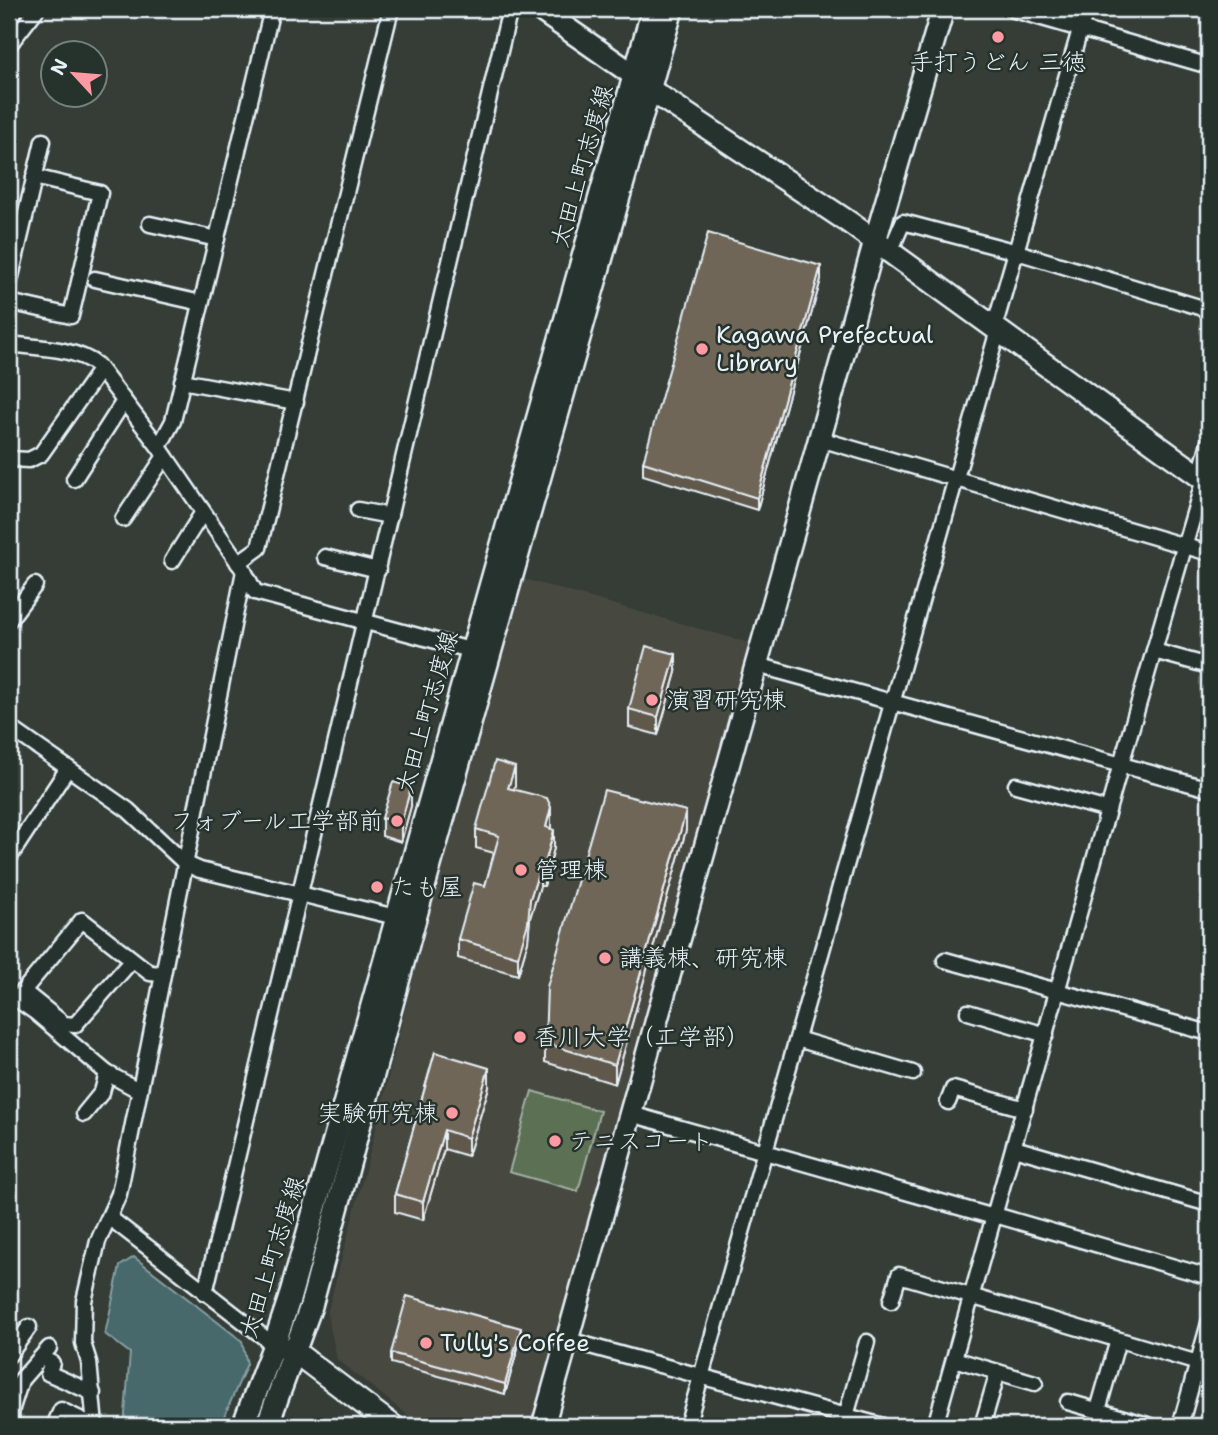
<svg xmlns="http://www.w3.org/2000/svg" width="1218" height="1435" font-family="'Shantell Sans','Klee One',sans-serif">
	<style>
		.built { fill: #464940 }
		.green { fill: #5c6f52; stroke: #a2b0a5; stroke-width: 2 }
		.water { fill: #46696c; stroke: #879fa4; stroke-width: 2 }
		.lines { fill: none; stroke-linecap: round; stroke-linejoin: round }
		.street-casing { stroke: #e8f1f8; stroke-width: 19 }
		.secondary-casing { stroke: #e8f1f8; stroke-width: 26 }
		.street { stroke: #26332d; stroke-width: 14 }
		.secondary { stroke: #26332d; stroke-width: 21 }
		.wall { fill: #5f584c; stroke: #e8f1f8; stroke-width: 2 }
		.shaded-wall { fill: #4e473e; stroke: #e8f1f8; stroke-width: 2 }
		.building { fill: #6f6658; stroke: #e8f1f8; stroke-width: 2 }
		.poi-dot { fill: #ff9aa2; stroke: #26332d; stroke-width: 2.5 }
		.labels { text-anchor: middle; dominant-baseline: central; stroke-width: 5; stroke-linejoin: round; paint-order: stroke }
		.poi-label { font-size: 24px; fill: #e8f1f8; stroke: #26332d; text-anchor: start }
		.street-label { font-size: 24px; fill: #e8f1f8; stroke: #26332d }
	</style>
	<rect width="100%" height="100%" fill="#353d36"/>
	<filter id="ink" filterUnits="userSpaceOnUse"><feTurbulence type="fractalNoise" baseFrequency=".0143" numOctaves="2"/><feDisplacementMap in="SourceGraphic" scale="14" xChannelSelector="R" yChannelSelector="G"/><feConvolveMatrix kernelMatrix="1 2 1 2 8 2 1 2 1" color-interpolation-filters="sRGB"/></filter>
	<g filter="url(#ink)">
		<polygon class="built" points="524,579 753,644 531,1426 421,1426 337,1359 327,1314 371,1148 426,925"/>
		<polygon class="green" points="532,1091 600,1111 578,1191 509,1172"/>
		<polygon class="water" points="134,1257 242,1341 247,1364 220,1426 124,1426 130,1353 105,1334 120,1266"/>
		<g class="lines">
			<defs>
				<g id="street">
					<polyline points="1011,9 1209,66"/>
					<polyline points="9,45 37,9"/>
					<polyline points="150,224 217,239"/>
					<polyline points="890,252 903,222 1017,252 1209,310"/>
					<polyline points="95,279 201,303"/>
					<polyline points="9,285 43,141"/>
					<polyline points="9,302 71,316 100,193 34,177"/>
					<polyline points="994,328 1086,9"/>
					<path d="M9,344C37,348 74,347 97,365L159,447L244,571L255,592L481,653"/>
					<polyline points="182,381 296,402"/>
					<polyline points="820,439 1209,553"/>
					<polyline points="159,447 173,421 272,9"/>
					<polyline points="9,459 29,460 41,454 100,370"/>
					<polyline points="1200,476 1209,442"/>
					<polyline points="74,479 124,401"/>
					<polyline points="358,510 390,516"/>
					<polyline points="123,519 165,456"/>
					<polyline points="325,557 378,570"/>
					<polyline points="172,561 203,512"/>
					<polyline points="238,563 259,548 391,9"/>
					<polyline points="9,620 35,585"/>
					<polyline points="1154,651 1209,666"/>
					<polyline points="757,665 1209,789"/>
					<polyline points="9,727 128,810 186,864 200,870 404,919"/>
					<polyline points="1016,785 1108,810"/>
					<polyline points="9,858 68,768"/>
					<polyline points="132,960 75,1025 64,1024 23,991 82,920 150,973 162,974"/>
					<polyline points="945,960 1209,1033"/>
					<polyline points="9,994 35,1012 107,1073 138,1090"/>
					<polyline points="968,1012 1046,1035"/>
					<polyline points="797,1039 913,1073"/>
					<polyline points="948,1102 953,1089 1025,1109"/>
					<polyline points="84,1114 102,1092 107,1073"/>
					<polyline points="631,1114 994,1217"/>
					<polyline points="1014,1148 1209,1204"/>
					<polyline points="995,1215 1209,1277"/>
					<polyline points="110,1218 274,1345"/>
					<polyline points="205,1293 510,9"/>
					<polyline points="891,1301 899,1275 1198,1363"/>
					<polyline points="568,1340 883,1426"/>
					<polyline points="9,1355 29,1327"/>
					<polyline points="41,1358 52,1363 48,1373 93,1393"/>
					<polyline points="954,1359 1035,1383"/>
					<polyline points="1068,1402 1151,1426"/>
					<polyline points="1098,1410 1118,1340"/>
					<polyline points="846,1416 867,1342"/>
					<polyline points="10,1426 12,1408 21,1380 49,1348"/>
					<polyline points="54,1426 61,1410 95,1426"/>
					<polyline points="95,1426 89,1362 83,1343 84,1301 98,1241 119,1194 244,571"/>
					<polyline points="687,1426 998,330"/>
					<polyline points="935,1426 1121,764 1204,479"/>
					<polyline points="982,1426 998,1372"/>
					<polyline points="1180,1426 1209,1323"/>
				</g>
				<g id="secondary">
					<polyline points="539,9 635,76 649,89 850,223 1209,483"/>
					<polyline points="284,1348 295,1352 393,1426"/>
					<polyline points="243,1426 274,1345 289,1300 653,9"/>
					<polyline points="267,1426 311,1306 414,922 672,9"/>
					<polyline points="543,1426 875,241 943,9"/>
				</g>
			</defs>
			<use href="#street" class="street-casing"/>
			<use href="#secondary" class="secondary-casing"/>
			<use href="#street" class="street"/>
			<use href="#secondary" class="secondary"/>
		</g>
		<g class="wall">
			<polygon points="821,279 757,510 643,475 643,462"/>
			<polygon points="676,672 658,735 629,727 629,709"/>
			<polygon points="515,786 513,789 551,826 551,829 554,848 544,886 540,886 530,918 528,941 518,975 458,958 458,939 485,886 494,853 476,848 476,829"/>
			<polygon points="411,806 401,842 382,836 382,818"/>
			<polygon points="686,830 615,1084 545,1062 545,1043"/>
			<polygon points="435,1052 489,1087 468,1156 444,1149 423,1220 395,1212 395,1194"/>
			<polygon points="521,1337 505,1394 391,1363 391,1353"/>
		</g>
		<g class="shaded-wall">
			<polygon points="821,266 821,279 757,510 757,498"/>
			<polygon points="676,654 676,672 658,735 658,717"/>
			<polygon points="515,767 515,786 508,807 508,788"/>
			<polygon points="411,787 411,806 401,842 401,823"/>
			<polygon points="551,807 551,826 546,846 546,827"/>
			<polygon points="686,811 686,830 615,1084 615,1065"/>
			<polygon points="554,830 554,848 544,886 544,867"/>
			<polygon points="540,868 540,886 530,918 528,941 518,975 518,957 530,899"/>
			<polygon points="489,1068 489,1087 468,1156 468,1138"/>
			<polygon points="444,1130 444,1149 423,1220 423,1202"/>
			<polygon points="521,1328 521,1337 505,1394 505,1384"/>
		</g>
		<g class="building">
			<polygon points="708,233 821,266 757,498 643,462"/>
			<polygon points="646,646 676,654 658,717 629,709"/>
			<polygon points="495,761 515,767 508,788 547,798 551,807 546,827 554,830 544,867 540,868 530,899 528,923 518,957 458,939 474,883 485,886 499,836 476,829"/>
			<polygon points="393,782 411,787 401,823 382,818"/>
			<polygon points="604,790 686,811 615,1065 545,1043 547,987"/>
			<polygon points="435,1052 489,1068 468,1138 444,1130 423,1202 395,1194"/>
			<polygon points="407,1296 521,1328 505,1384 391,1353"/>
		</g>
	</g>
	<g class="poi-dot">
		<circle cx="998" cy="37" r="7"/>
		<circle cx="702" cy="349" r="7"/>
		<circle cx="652" cy="700" r="7"/>
		<circle cx="397" cy="821" r="7"/>
		<circle cx="521" cy="870" r="7"/>
		<circle cx="377" cy="887" r="7"/>
		<circle cx="605" cy="958" r="7"/>
		<circle cx="520" cy="1037" r="7"/>
		<circle cx="452" cy="1113" r="7"/>
		<circle cx="555" cy="1141" r="7"/>
		<circle cx="426" cy="1343" r="7"/>
	</g>
	<g class="labels">
		<g class="poi-label">
			<text x="998" y="62" text-anchor="middle">手打うどん 三徳</text>
			<text x="716" y="335">Kagawa Prefectual<tspan x="716" dy="28">Library</tspan></text>
			<text x="666" y="700">演習研究棟</text>
			<text x="383" y="821" text-anchor="end">フォブール工学部前</text>
			<text x="535" y="870">管理棟</text>
			<text x="391" y="887">たも屋</text>
			<text x="619" y="958">講義棟、研究棟</text>
			<text x="534" y="1037">香川大学（工学部）</text>
			<text x="438" y="1113" text-anchor="end">実験研究棟</text>
			<text x="569" y="1141">テニスコート</text>
			<text x="440" y="1343">Tully's Coffee</text>
		</g>
		<g class="street-label">
			<text transform="translate(582 166) rotate(-74)">太田上町志度線</text>
			<text transform="translate(427 712) rotate(-74)">太田上町志度線</text>
			<text transform="translate(272 1257) rotate(-73)">太田上町志度線</text>
		</g>
	</g>
	<rect width="1218" height="1435" fill="none" stroke="#26332d" stroke-width="35"/>
	<rect x="18" y="18" width="1183" height="1400" fill="none" stroke="#e8f1f8" stroke-width="2.5" filter="url(#ink)"/>
	<g transform="translate(74 74) rotate(296)"><circle r="33" fill="#26332d" stroke="#747f7e" stroke-width="2"/>
	<path d="M0-5L12 26L0 18L-12 26Z" fill="#ff9aa2"/>
	<text y="-10" font-size="19" font-weight="bold" text-anchor="middle" fill="#e8f1f8">N</text>
	</g>
</svg>
